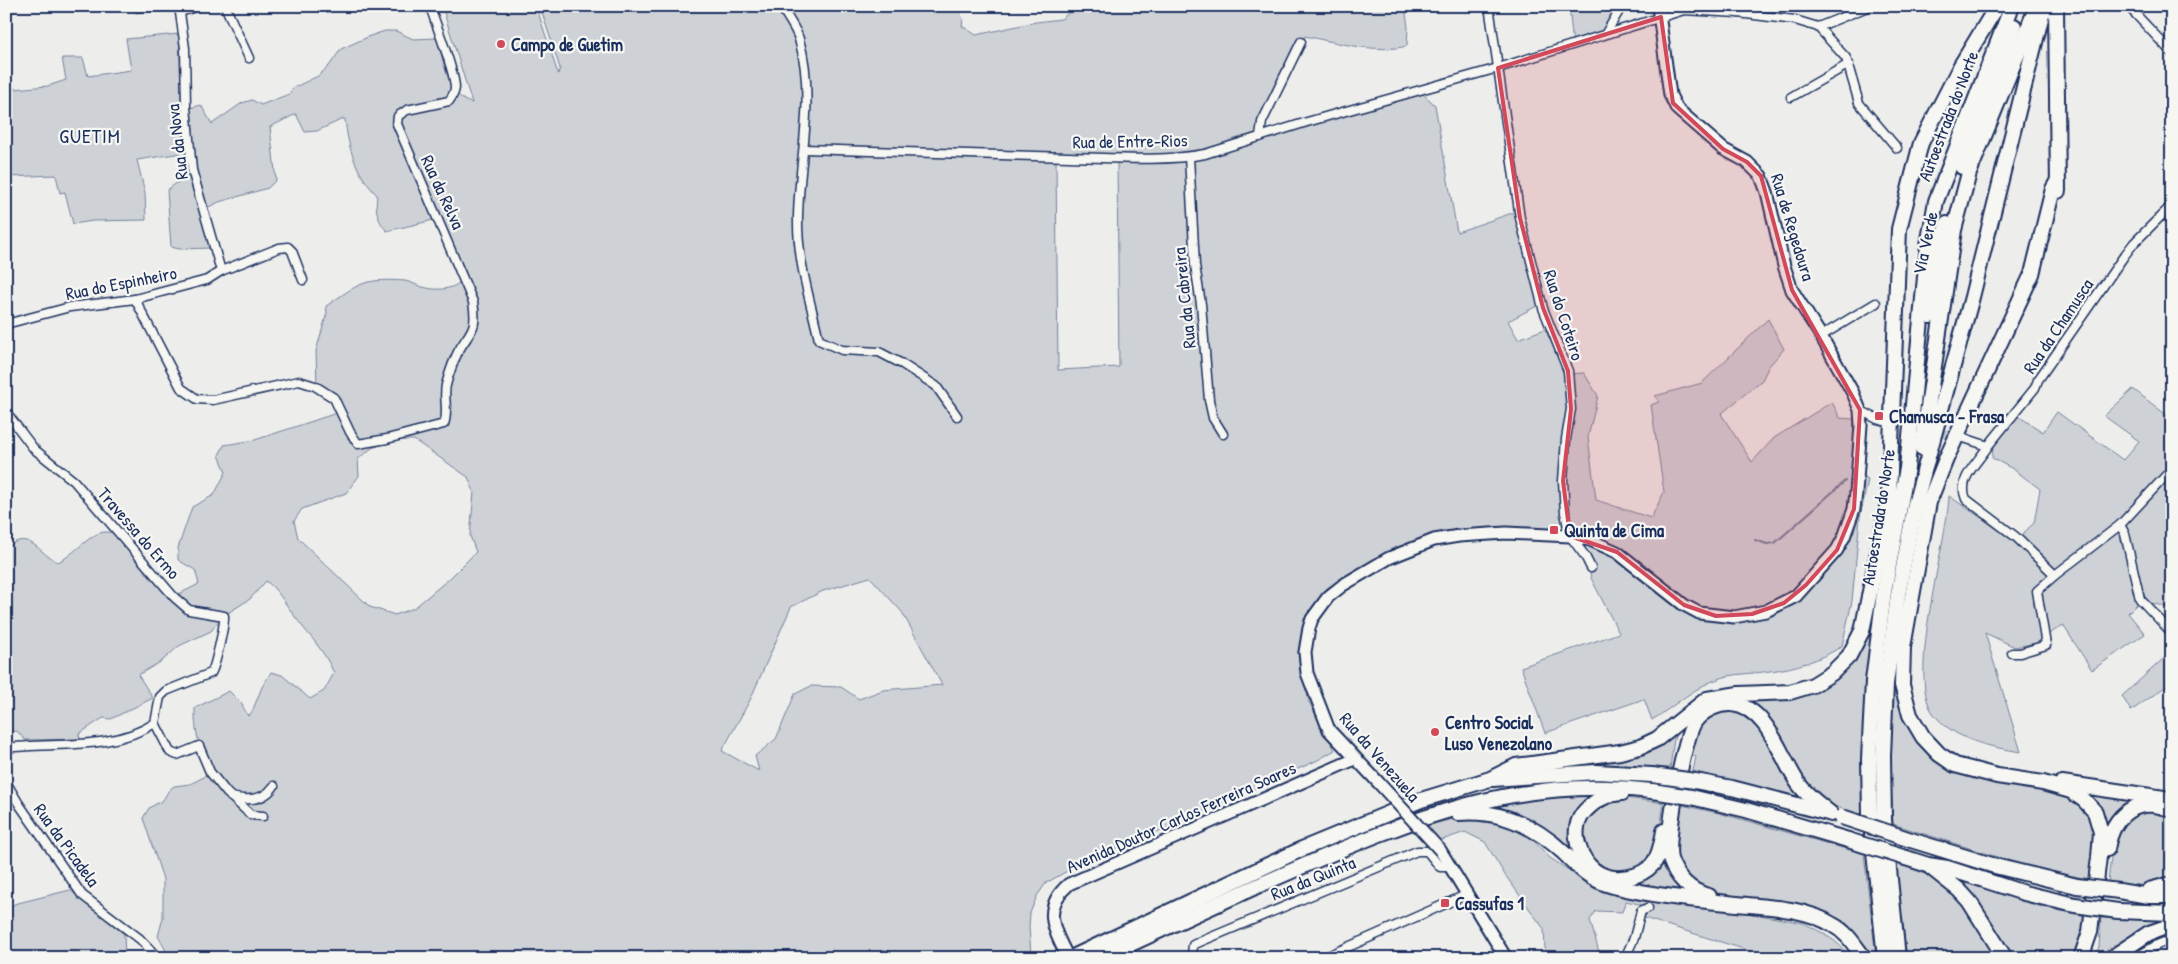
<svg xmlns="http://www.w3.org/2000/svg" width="2178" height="964" font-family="'Patrick Hand',sans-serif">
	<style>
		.green { fill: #ced2d7; stroke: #74809a; fill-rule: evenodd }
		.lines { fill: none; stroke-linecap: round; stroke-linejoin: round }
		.stream { stroke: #6e7a96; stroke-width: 2 }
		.street-tunnel { stroke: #c3c8d0; stroke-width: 8; stroke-dasharray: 8 4; stroke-linecap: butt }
		.street-casing { stroke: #1b2f5e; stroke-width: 11 }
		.secondary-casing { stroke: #1b2f5e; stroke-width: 15 }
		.highway-casing { stroke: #1b2f5e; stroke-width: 18 }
		.street { stroke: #f6f6f2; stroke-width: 8 }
		.secondary { stroke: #f6f6f2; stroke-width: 11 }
		.highway { stroke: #f6f6f2; stroke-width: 14 }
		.secondary-bridge-casing { stroke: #1b2f5e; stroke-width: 15; stroke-linecap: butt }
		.highway-bridge-casing { stroke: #1b2f5e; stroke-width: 18; stroke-linecap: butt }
		.secondary-bridge { stroke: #f6f6f2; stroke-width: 11 }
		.highway-bridge { stroke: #f6f6f2; stroke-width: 14 }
		.marked { fill: #d1495b; fill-opacity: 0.2; stroke: #d1495b; stroke-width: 4; stroke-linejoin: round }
		.poi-dot { fill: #d1495b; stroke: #f6f6f2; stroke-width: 2 }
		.labels { text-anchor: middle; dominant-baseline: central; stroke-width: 4.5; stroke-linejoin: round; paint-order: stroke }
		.poi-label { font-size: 18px; font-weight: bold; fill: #1b2f5e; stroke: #f6f6f2; text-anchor: start }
		.street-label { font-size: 18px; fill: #1b2f5e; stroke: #f6f6f2 }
		.quarter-label { font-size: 20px; letter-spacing: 1px; fill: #1b2f5e; stroke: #f6f6f2 }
	</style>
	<rect width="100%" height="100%" fill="#edeeec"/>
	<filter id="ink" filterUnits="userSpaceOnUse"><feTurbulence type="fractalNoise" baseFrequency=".02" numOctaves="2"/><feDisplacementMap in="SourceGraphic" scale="10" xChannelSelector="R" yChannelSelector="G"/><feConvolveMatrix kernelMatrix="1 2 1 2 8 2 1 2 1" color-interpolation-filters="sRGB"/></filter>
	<g filter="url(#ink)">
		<g class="green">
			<polygon points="134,6 190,6 136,13"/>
			<path d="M442,6H536L558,74L560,68L540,6H957L963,20L962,26L976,35L1036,22L1061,19L1078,6H1405L1408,27L1407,46C1378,54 1334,42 1305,36L1283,75L1270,111L1252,139L1258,141L1421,92L1435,105L1457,232L1515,212L1539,305L1508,321L1518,339L1545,329L1566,374L1584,373L1598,396L1588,437L1596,500L1651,518L1664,492L1651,405L1659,402L1655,396L1702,383L1768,319L1784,349L1769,366L1762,380L1721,414L1752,462L1774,438L1832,402L1840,418L1854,419L1853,462L1868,480L1860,517L1852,601L1842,646C1821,660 1795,668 1770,671C1753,674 1737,673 1721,678C1695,686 1675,706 1652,720L1644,699L1545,733L1521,667L1619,633L1591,578L1584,544L1555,539L1476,538L1387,553L1353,571L1327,588L1303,620L1305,622L1298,652L1309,702L1335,750L1318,760L1164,829L1085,861L1046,883L1037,896L1030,913L1029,927L1031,954L1026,958H170L158,936L163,918V879L143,818L149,808L163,800L169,790L174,786L190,784L202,778L209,771C200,751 194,730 195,708L229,691L241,703L248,716L252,712L262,687L271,672L282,675L310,699L324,691L334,673C323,648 308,635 293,614C284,602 278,590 266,581L250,599L223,616L211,631L179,646L162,661L138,675L153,698L111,719L103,718L79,734L80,739L25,740L17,731L6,732V548C30,528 37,553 58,562C74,555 91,532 105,532C110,532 116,533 121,534L177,595L199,584L195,570L178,560V548L192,507L214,495L226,472L219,455L224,445L255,440L343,411L317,386L316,351L327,313L326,306C340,297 356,283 374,281C384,280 395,280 405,281C412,282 419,287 427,288C441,291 462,289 465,272L442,218L387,231C377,220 375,210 377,195C356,174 348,148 345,119H343L317,131L305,132L296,114L270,127L276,180L268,188L219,202L204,209L211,248L179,249L171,247L167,190L195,170L194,154L182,153L137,160L145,193L146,220L93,221L73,224L65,192L60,193L56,175L6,177V83L12,82L14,89L48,86L66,80L62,58H83L88,76L131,70L126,39L179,34L182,110L201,105L212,124L242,103L252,100L261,105L289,94L293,88L318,76L329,66L341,49L370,36L385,31H396L413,39L437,38C443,57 448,99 472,103ZM1056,159H1117L1119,367L1058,370ZM395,440H414L468,477L474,492L470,536L476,552L450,578L414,608L395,615L370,607L298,538L294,521L302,509L346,493L359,476L358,459L372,448ZM870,577L902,612L942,685L883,690L859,699L841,687L811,686L795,694L776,739L755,756L759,771L722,751L750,700L791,607L823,591Z"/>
			<polygon points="1569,6 1617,6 1611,17 1615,32 1573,46"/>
			<path d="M2133,389L2169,417L2172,415V611L2169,608L2141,600L2128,613L2145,634L2092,670L2063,625L2036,643L2015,647L1985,633L2021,752C1990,747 1953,740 1933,713C1906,675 1947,544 1949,496L2015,541L2034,523L2040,489L2013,469L1992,458L1993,446L2018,416L2043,432L2057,412L2123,460L2139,441L2104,416Z"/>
			<path d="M1871,616L1862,814C1842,810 1827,805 1811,792L1741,701L1822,685Z"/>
			<polygon points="2172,651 2172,682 2131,711 2122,696"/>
			<path d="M1895,672C1897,686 1898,701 1903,713C1919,760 1966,780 2011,785C2036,789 2064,789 2082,807C2085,811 2091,815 2093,819C2099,833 2093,863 2093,880L2029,867L1893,824L1890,751Z"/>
			<polygon points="1722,709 1751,716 1808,802 1693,771 1696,757 1688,753 1703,718"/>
			<polygon points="1679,727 1674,739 1670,768 1595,765 1548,767 1599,758"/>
			<polygon points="2077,789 2149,798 2107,828"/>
			<polygon points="1599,794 1587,801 1576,854 1571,856 1476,807 1556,796"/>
			<path d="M1626,798L1664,803C1661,819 1660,837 1652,852C1644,868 1620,879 1603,869C1596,866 1591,859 1585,854L1582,824L1597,804Z"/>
			<polygon points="1681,805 1719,813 1864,854 1876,958 1870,958 1863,945 1781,903 1710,892 1685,878 1676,860 1674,837"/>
			<path d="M2157,810L2172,817V876C2151,889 2131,885 2108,883C2110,864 2113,823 2133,814C2140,811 2150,811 2157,810Z"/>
			<path d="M1464,817L1505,822L1528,835L1550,858L1592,885L1804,923C1820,932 1840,940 1849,958H1753V952L1644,918L1651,907L1626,901L1622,912L1596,911L1590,920L1599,952L1587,958H1547L1545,949L1544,929L1505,875L1485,842L1465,832L1439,841L1425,825Z"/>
			<polygon points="1663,854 1689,892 1622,882"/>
			<path d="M1895,864C1918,871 1945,878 1961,897C1975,914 1987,939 1998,958H1907Z"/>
			<polygon points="1965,882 2042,907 2086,916 2084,930 2076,958 2009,958 1962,886"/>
			<polygon points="70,890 124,934 125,958 6,958 6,912 14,904"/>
			<polygon points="2101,918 2168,921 2104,958 2094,958 2099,947"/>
		</g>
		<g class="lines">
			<polyline class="stream" points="1755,540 1767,544 1775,543 1845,481"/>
			<polyline class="street-tunnel" points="1932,431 1960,437"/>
			<defs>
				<g id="street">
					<polyline points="179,6 185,48 186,107 192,170 221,271"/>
					<polyline points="225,6 249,58"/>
					<path d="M781,6C786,16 796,28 799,39C816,98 799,158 798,217C797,260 810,299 819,340L842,350L879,352L902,364L936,386L957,416"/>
					<polyline points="1489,6 1520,218 1543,308 1568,371 1571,409 1566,439 1563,481 1565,513 1570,536 1585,556 1591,568"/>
					<polyline points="2128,6 2172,53"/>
					<polyline points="180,12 198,6"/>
					<polyline points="1738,13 1749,6"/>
					<polyline points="1818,27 1870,6"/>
					<polyline points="1606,33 1622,6"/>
					<polyline points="1791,97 1849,64"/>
					<polyline points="1260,137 1262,122 1301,42"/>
					<path d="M804,149C892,151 981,155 1069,157C1114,158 1161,162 1205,154L1307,122L1498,68L1684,10L1738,13L1795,20L1818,27L1846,58L1859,103L1897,148"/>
					<polyline points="1189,157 1195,265 1201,304 1209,400 1213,418 1223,434"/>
					<path d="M135,299L181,388L197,399L213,400L299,381L315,386L334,398L350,432L358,444L387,439L444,424C449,411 443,398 446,385C449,374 453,362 458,352C470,330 478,331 473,302L397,124L398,116L407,110L449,101C452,97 455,92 455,87C454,68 436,26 430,6"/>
					<polyline points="6,324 70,307 135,299 207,280 221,271 279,248 288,247 292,251 303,280"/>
					<polyline points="1821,336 1876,303"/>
					<polyline points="1860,410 1877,419 1885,421"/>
					<path d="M6,412L34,449L74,481L174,597L189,610L224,616C225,624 215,668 211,673L166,691L160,697L155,723L170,752L177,755L199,746L210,772L227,793L251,815L263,816"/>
					<polyline points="1964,438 1988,446 2035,388 2038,380 2124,256 2134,243 2172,205"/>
					<path d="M1988,446C1978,463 1957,478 1966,499L2016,537L2055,575L2120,525L2172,469"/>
					<polyline points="2120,525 2125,534 2140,599 2172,633"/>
					<polyline points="2012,653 2020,653 2046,645 2037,591 2055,575"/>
					<path d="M6,748C55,742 112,751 155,723"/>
					<polyline points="6,782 19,804 82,895 140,939 158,958"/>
					<path d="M231,797C247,801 264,801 274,786"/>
					<polyline points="1194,958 1192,954 1193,945 1202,941 1417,851 1427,851 1440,867 1452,867"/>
					<polyline points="1323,958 1468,894"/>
					<polyline points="1625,958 1634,938 1641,911 1648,908"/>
					<polyline points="2135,958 2157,945 2172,939"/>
				</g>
				<g id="secondary">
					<polyline points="1377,781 1329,730 1307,673 1305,652 1309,628 1312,619 1328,597 1343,585 1389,558 1434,540 1459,536 1506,533 1570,536 1590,540 1617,552 1684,605 1699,613 1734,617 1766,611 1796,596 1837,550 1844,537 1854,509 1856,493 1861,425 1860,410 1853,393 1821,336 1792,290 1784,266 1767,192 1761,176 1747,162 1723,149 1677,109 1670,95 1658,6"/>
					<polyline points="1440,850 1506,958"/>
					<path d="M1068,958C1054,930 1041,908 1069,884L1355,759"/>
				</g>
				<g id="highway">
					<polyline points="2056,6 2058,191"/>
					<polyline points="1962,167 2014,26"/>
					<polyline points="2057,182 2053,189 2032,274 1946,459 1929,502 1903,647 1902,685 1910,715 1923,737 1939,754 1955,765 1997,776 2043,783 2071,791 2084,800 2095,812 2101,832 2099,857 2090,932 2081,958"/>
					<polyline points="1930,316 1939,256 1947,224"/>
					<polyline points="1922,448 1954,230 1969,173 2037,6"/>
					<polyline points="1493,779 1596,772 1652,775"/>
					<polyline points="1695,781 1732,788 1828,813"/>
					<polyline points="2062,783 2164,798"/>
					<path d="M1622,793C1606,794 1595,800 1585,811C1568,829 1579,863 1600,874C1616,882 1641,878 1653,864C1660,855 1662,842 1664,831"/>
					<polyline points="1691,797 1746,810 1848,840"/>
					<path d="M1458,813C1500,809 1534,825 1564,853C1579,868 1592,881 1613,886C1653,896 1697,900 1737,904C1768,907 1806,908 1833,925C1847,932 1855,946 1864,958"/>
					<polyline points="1911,840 1995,866 2077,886"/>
					<path d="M2107,849C2113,814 2137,795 2172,810"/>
					<polyline points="1906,858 1928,865 1947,868 2024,893 2075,905"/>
					<polyline points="1930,867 1959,890 1969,901 2005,958"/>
					<polyline points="2149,890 2172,884"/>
					<polyline points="2119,891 2149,896 2172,896"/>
					<path d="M1709,896C1690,892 1676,877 1670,859C1665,840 1684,736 1695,721C1703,710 1719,703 1732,704C1768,707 1781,759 1798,783C1807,796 1819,804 1831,814"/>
					<polyline points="2118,911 2172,913"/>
					<polyline points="1071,958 1302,849 1421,800 1490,779 1516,766 1620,752 1640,747 1657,739 1707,699 1739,694 1790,692 1813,685 1832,673 1849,656 1862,631 1889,498 1899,229 1921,143 1960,67 1997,6"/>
					<path d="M1101,958C1165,928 1229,898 1294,870C1412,818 1520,775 1652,791"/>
					<polyline points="1885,958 1870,814 1869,759 1873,681 1884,592 1907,468 1928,245 1936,201 2012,6"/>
					<polyline points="1898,958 1884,820 1883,756 1886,684 1898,595 1915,504 1972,297 2044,6"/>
					<polyline points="2111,958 2149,933 2172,925"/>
				</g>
			</defs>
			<use href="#street" class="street-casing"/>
			<use href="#secondary" class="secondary-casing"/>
			<use href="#highway" class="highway-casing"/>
			<use href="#street" class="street"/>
			<use href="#secondary" class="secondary"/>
			<use href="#highway" class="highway"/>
			<defs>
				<polyline id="secondary-bridge" points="1377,781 1440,850"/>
				<g id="highway-bridge">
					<polyline points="1652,775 1695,781"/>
					<polyline points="1652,791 1691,797"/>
					<polyline points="1842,817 1911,840"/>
					<polyline points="1848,840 1906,858"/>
					<polyline points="2077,886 2119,891"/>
					<polyline points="2075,905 2118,911"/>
				</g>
			</defs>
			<use href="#secondary-bridge" class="secondary-bridge-casing"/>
			<use href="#highway-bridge" class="highway-bridge-casing"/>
			<use href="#secondary-bridge" class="secondary-bridge"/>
			<use href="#highway-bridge" class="highway-bridge"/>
		</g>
	</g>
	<path class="marked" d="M1661,17L1673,103L1723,149L1747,162L1761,176L1792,290L1860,410L1854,509L1837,550L1806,585L1784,603L1752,614L1716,616L1684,605L1617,552L1570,536L1563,481L1571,409L1568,371L1543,308L1520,218L1498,68Z"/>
	<g class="poi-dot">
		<circle cx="501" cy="44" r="5"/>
		<rect x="1874" y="411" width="10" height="10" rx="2.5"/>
		<rect x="1549" y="525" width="10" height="10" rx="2.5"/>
		<circle cx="1435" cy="732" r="5"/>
		<rect x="1440" y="898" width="10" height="10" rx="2.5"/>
	</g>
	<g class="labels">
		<g class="poi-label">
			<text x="511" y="44">Campo de Guetim</text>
			<text x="1889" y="416">Chamusca - Frasa</text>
			<text x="1564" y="530">Quinta de Cima</text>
			<text x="1445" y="722">Centro Social<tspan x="1445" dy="21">Luso Venezolano</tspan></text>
			<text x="1455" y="903">Cassufas 1</text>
		</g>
		<g class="street-label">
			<text transform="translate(1948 116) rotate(-69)">Autoestrada do Norte</text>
			<text transform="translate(1130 141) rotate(-1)">Rua de Entre-Rios</text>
			<text transform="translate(177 142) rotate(-97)">Rua da Nova</text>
			<text transform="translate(443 192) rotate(65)">Rua da Relva</text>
			<text transform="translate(1793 227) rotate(73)">Rua de Regedoura</text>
			<text transform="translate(1925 243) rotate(-78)">Via Verde</text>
			<text transform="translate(121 283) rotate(-11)">Rua do Espinheiro</text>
			<text transform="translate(1184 298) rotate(-96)">Rua da Cabreira</text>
			<text transform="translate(1564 315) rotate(72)">Rua do Coteiro</text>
			<text transform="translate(2058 326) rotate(-56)">Rua da Chamusca</text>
			<text transform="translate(1878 517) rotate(-81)">Autoestrada do Norte</text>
			<text transform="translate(139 533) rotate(49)">Travessa do Ermo</text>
			<text transform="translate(1380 757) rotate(49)">Rua da Venezuela</text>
			<text transform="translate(1181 817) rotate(-24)">Avenida Doutor Carlos Ferreira Soares</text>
			<text transform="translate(67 845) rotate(54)">Rua da Picadela</text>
			<text transform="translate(1313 878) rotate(-22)">Rua da Quinta</text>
		</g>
		<g class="quarter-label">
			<text x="90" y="135">GUETIM</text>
		</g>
	</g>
	<rect width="2178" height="964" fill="none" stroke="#f6f6f2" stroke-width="25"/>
	<rect x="12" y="12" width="2153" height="939" fill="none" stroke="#1b2f5e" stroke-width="2" filter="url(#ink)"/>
</svg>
